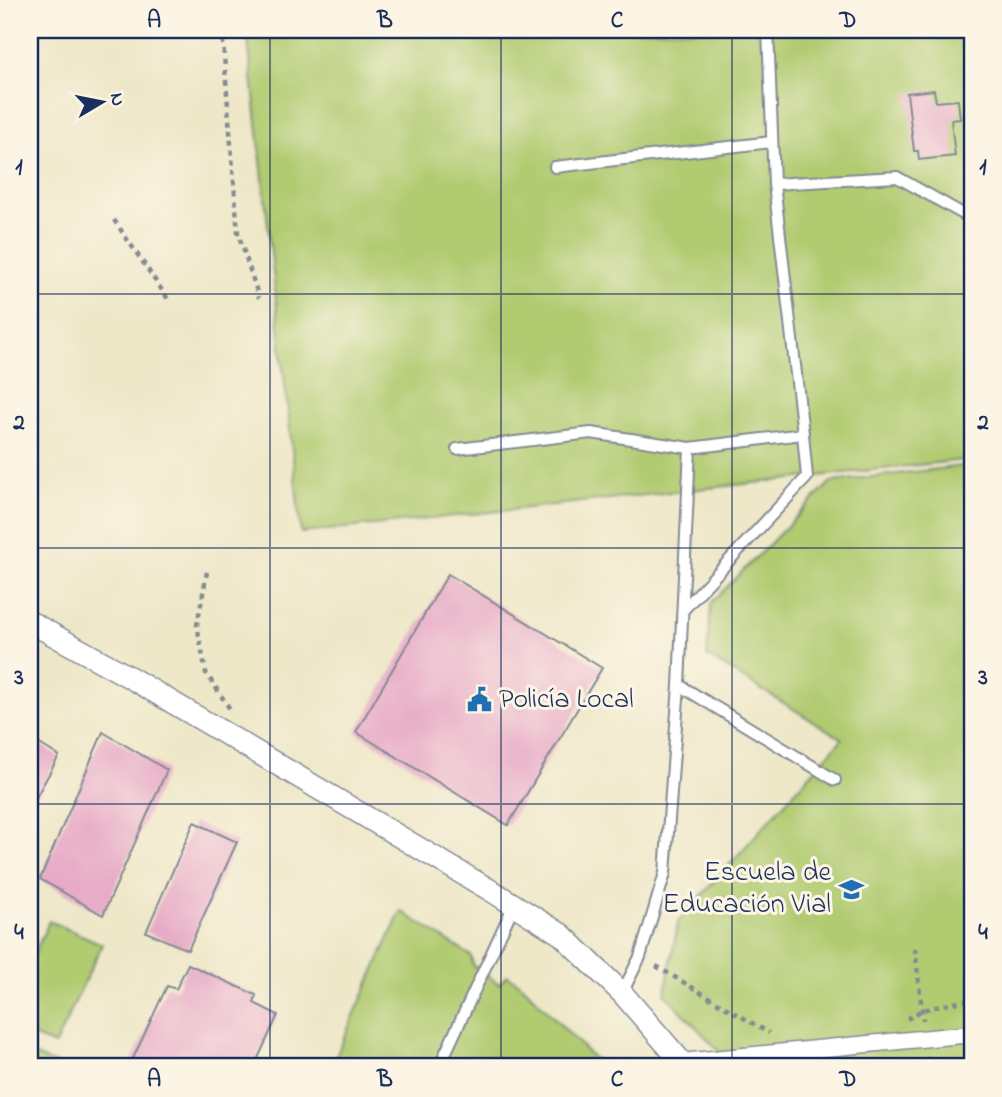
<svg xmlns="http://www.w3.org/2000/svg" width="1002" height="1097" font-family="'Indie Flower',sans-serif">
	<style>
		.green { fill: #b1cb71; stroke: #667d68; stroke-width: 2 }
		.building { fill: #e7abc7 }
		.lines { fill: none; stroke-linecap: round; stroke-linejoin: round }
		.service-casing { stroke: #848b93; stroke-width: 14 }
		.pedestrian-casing { stroke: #848b93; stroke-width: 19 }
		.minor-casing { stroke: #848b93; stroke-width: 24 }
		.path { stroke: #848b93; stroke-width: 4.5; stroke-dasharray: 5 5; stroke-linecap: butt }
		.service { stroke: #fff; stroke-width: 10 }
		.pedestrian { stroke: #fff; stroke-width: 16 }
		.minor { stroke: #fff; stroke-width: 21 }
		.grid { fill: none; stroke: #1b2f5e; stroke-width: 2; stroke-opacity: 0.55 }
		.labels { text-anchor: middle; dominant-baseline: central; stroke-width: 6; stroke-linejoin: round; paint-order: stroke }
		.poi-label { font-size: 28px; fill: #1b2f5e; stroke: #fcf5e5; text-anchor: start }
		.neatline { fill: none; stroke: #1b2f5e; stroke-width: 2.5 }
		.grid-label { font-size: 23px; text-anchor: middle; font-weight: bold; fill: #1b2f5e }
	</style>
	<rect width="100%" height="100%" fill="#fcf5e5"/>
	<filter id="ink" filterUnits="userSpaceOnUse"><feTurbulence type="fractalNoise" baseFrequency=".0143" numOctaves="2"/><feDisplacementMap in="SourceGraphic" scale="14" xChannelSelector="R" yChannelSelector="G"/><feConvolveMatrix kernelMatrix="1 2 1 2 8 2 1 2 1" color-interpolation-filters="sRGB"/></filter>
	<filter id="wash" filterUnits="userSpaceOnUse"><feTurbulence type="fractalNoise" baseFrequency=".00686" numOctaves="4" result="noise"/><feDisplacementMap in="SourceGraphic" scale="28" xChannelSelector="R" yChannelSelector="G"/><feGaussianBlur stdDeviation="1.57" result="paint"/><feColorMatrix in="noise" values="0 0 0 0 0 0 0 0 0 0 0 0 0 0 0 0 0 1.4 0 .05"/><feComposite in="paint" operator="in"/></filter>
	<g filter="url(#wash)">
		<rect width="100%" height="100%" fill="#eee7c8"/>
		<g class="green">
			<polygon points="247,30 972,30 972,459 301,533"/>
			<polygon points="972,465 972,1067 734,1067 665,994 678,922 842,739 707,656 711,603 831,482"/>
			<polygon points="401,911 471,956 473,965 499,984 507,975 522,985 602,1067 331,1067"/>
			<polygon points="49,921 102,944 55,1045 30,1035 30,964"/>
			<polygon points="30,1054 64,1067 30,1067"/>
		</g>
		<g id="blocks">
			<g class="building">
				<polygon points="934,90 936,102 958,100 960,119 951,120 955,156 919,160 918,151 914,151 907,93"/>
				<polygon points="448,574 602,668 508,825 356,732"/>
				<polygon points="103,732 167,770 103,915 40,879"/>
				<polygon points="30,738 59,756 30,808"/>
				<polygon points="194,822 237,842 188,950 146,932"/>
				<polygon points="188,964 256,995 254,1003 278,1015 254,1067 129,1067 167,986 176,989"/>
			</g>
		</g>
	</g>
	<g filter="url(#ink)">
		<use href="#blocks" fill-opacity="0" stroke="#848b93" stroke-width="2"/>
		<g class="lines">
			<defs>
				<g id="service">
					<polyline points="555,167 772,142"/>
					<polyline points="774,184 897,177 972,219"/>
					<polyline points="457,449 591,433 690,448"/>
					<polyline points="683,610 807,477 803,434"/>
					<polyline points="679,685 835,780"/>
					<polyline points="622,993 640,957 665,873 679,685 690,448 803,434 774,184 768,30"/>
					<polyline points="439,1067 514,905"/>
				</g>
				<polyline id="pedestrian" points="681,1062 972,1034"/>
				<polyline id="minor" points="30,622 131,678 495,893 562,935 622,993 686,1067"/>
			</defs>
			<use href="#service" class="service-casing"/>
			<use href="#pedestrian" class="pedestrian-casing"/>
			<use href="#minor" class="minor-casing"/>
			<g class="path">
				<polyline points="222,30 238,233 259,298"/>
				<polyline points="114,220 170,302"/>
				<polyline points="207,572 197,625 206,673 230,709"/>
				<polyline points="915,948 923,1020"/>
				<polyline points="656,966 769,1033"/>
				<polyline points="907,1019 922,1010 972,999"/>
				<polyline points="927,1057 928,1067"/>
			</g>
			<use href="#service" class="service"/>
			<use href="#pedestrian" class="pedestrian"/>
			<use href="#minor" class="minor"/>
		</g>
	</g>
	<path class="grid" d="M270,30V1067M501,30V1067M732,30V1067M30,294H972M30,548H972M30,804H972"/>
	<defs>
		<symbol id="civic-bare" viewBox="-9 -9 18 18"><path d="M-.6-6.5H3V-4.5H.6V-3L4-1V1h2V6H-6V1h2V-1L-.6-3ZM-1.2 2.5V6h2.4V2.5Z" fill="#1f6fb2" stroke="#fcf5e5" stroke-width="2.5" paint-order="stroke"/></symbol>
		<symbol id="school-bare" viewBox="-9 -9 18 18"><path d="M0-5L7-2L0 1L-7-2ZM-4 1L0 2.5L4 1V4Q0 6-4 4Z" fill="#1f6fb2" stroke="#fcf5e5" stroke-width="2.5" paint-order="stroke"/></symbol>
	</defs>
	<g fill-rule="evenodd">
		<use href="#civic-bare" x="462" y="682" width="35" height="35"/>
		<use href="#school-bare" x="834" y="872" width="35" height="35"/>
	</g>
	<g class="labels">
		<g class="poi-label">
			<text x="499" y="700">Policía Local</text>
			<text x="831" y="873" text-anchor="end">Escuela de<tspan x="831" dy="32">Educación Vial</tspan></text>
		</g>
	</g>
	<rect width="1002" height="1097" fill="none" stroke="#fcf5e5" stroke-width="77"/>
	<g transform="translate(102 102) rotate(80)" stroke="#fcf5e5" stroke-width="5" paint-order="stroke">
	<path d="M0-5L12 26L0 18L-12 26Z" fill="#1b2f5e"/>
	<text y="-10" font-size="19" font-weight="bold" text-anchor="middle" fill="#1b2f5e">N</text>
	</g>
	<rect x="38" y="38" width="926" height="1020" class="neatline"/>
	<g class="grid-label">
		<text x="154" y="27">A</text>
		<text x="385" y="27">B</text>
		<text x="617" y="27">C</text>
		<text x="848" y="27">D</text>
		<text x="19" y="174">1</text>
		<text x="983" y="174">1</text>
		<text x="19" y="429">2</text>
		<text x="983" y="429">2</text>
		<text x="19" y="684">3</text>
		<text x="983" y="684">3</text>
		<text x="19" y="939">4</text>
		<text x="983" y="939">4</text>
		<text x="154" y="1086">A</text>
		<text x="385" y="1086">B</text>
		<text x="617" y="1086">C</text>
		<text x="848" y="1086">D</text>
	</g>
</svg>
